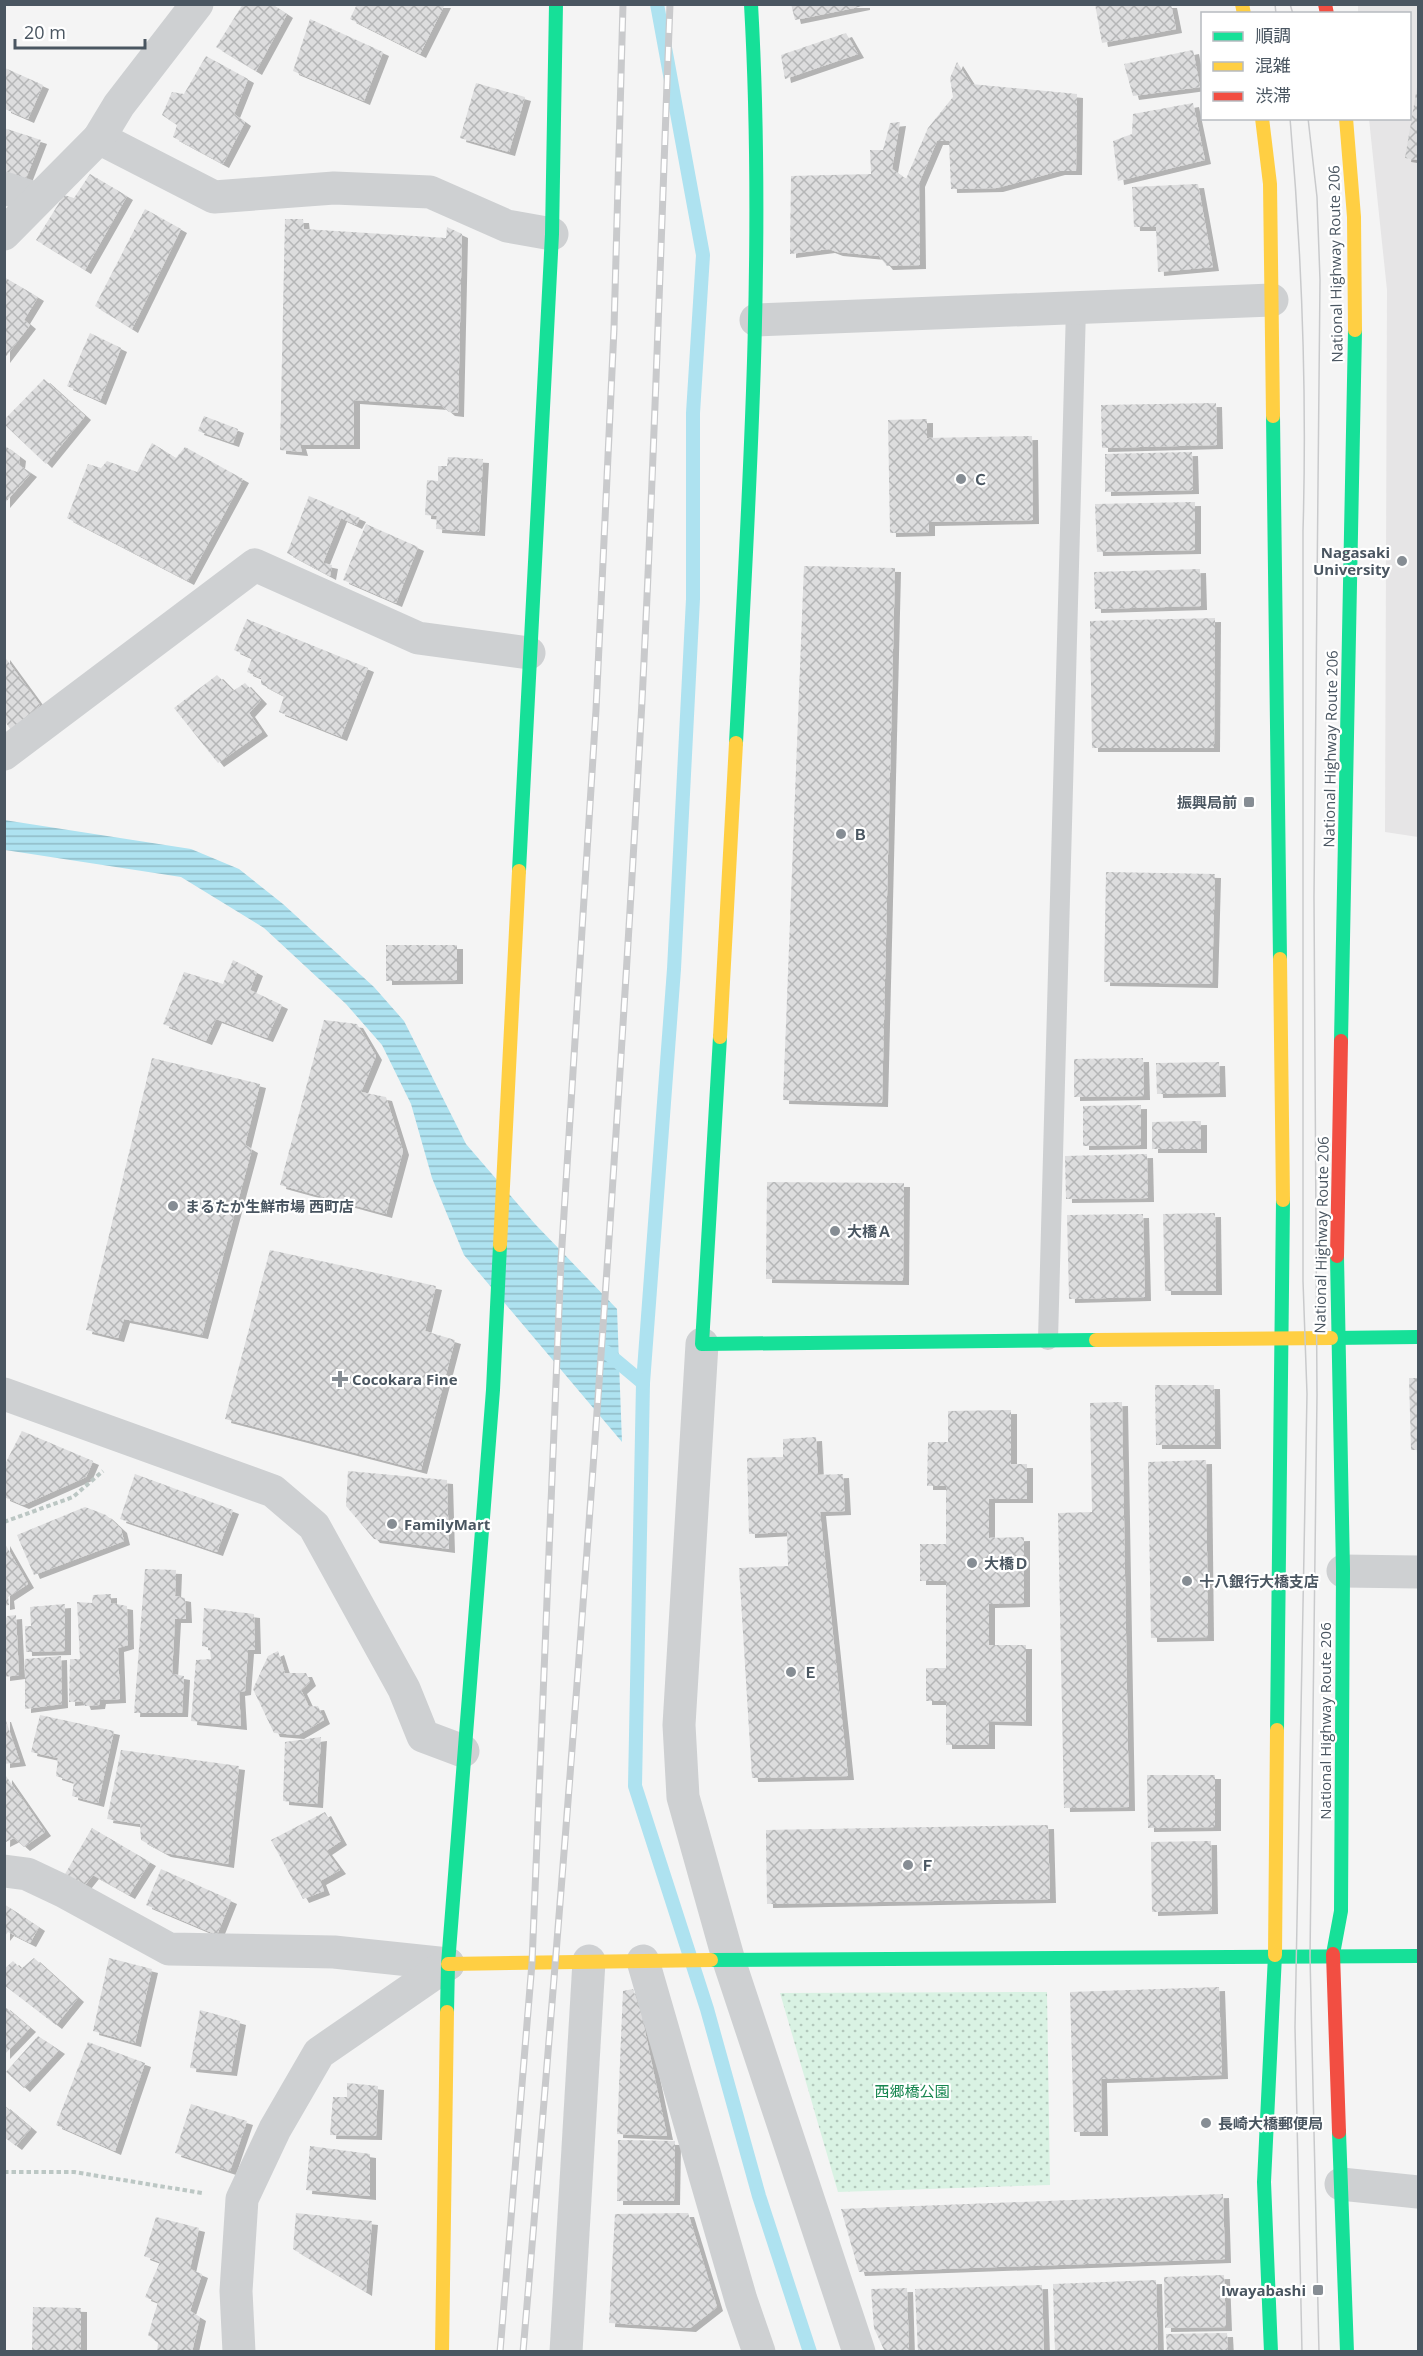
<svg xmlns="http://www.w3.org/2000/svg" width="1423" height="2356" font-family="'Open Sans','Noto Sans JP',sans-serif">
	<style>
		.education { fill: #e6e5e6 }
		.park { fill: url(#park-dots) }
		.water { fill: url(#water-rules) }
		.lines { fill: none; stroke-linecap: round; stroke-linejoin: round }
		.stream { stroke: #aee2f0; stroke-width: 14 }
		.building { fill: url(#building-cross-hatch); filter: url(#shadow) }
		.path { stroke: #bcc7c4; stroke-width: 4; stroke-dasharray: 4.5 3; stroke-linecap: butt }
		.lane { stroke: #ced0d2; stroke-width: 20 }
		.street { stroke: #ced0d2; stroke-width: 33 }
		.fast { stroke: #16e098; stroke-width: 14 }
		.slow { stroke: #ffcf43; stroke-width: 14 }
		.jam { stroke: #f24e42; stroke-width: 14 }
		.tram { stroke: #c9cacc; stroke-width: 1.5 }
		.rail-casing { stroke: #c9cacc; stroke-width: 7 }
		.rail { stroke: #fff; stroke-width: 4.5; stroke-dasharray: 14; stroke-linecap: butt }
		.poi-dot { fill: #868d94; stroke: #fff; stroke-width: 2 }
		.labels { text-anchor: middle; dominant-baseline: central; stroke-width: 4.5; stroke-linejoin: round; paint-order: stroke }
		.street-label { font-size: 15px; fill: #4a5661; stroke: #fff }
		.poi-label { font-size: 15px; font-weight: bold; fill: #4a5661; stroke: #fff; text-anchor: start }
		.park-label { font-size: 15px; fill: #17864f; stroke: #fff }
	</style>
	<defs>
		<pattern id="park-dots" width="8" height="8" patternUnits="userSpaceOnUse" patternTransform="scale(1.5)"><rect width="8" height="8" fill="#d9f2e3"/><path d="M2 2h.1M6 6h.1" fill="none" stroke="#b2c7bb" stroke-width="1.8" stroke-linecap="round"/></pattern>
		<pattern id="water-rules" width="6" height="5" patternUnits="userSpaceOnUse" patternTransform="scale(1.5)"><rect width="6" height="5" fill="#aee2f0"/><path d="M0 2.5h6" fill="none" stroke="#90bac6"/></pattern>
		<pattern id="building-cross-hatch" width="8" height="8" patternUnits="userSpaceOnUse" patternTransform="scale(1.5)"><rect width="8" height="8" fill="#ddddde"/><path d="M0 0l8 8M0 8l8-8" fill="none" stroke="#b5b6b7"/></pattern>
		<filter id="shadow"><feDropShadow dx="6" dy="4" stdDeviation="0" flood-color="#0004"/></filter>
	</defs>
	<rect width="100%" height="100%" fill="#f4f4f4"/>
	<polygon class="education" points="1358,5 1418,5 1418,837 1385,832 1387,290 1369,119 1410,118 1410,14 1358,13"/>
	<polygon class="park" points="1047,1992 1050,2185 838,2192 780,1993"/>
	<polygon class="water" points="4,820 191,849 239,869 283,904 374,987 404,1021 466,1144 535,1224 617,1309 622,1442 464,1255 432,1178 411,1104 382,1045 346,1004 264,928 181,877 5,850"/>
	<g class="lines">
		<g class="stream">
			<polyline points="657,4 703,255 693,413 693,599 674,969 643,1383 635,1786 707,2009 759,2196 810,2352"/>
			<polyline points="606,1352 643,1383"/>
		</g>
	</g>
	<g class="building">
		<polygon points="243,4 272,4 287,14 256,71 216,47"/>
		<polygon points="357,4 445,4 420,54 350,19"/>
		<polygon points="791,4 864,4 864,6 795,20"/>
		<polygon points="1095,4 1171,4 1176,29 1102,43"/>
		<polygon points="310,19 383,52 364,101 293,71"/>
		<polygon points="846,33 858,54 785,79 781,55"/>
		<polygon points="1193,50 1200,87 1133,96 1124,64"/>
		<polygon points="206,56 248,79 234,114 245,122 223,164 173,137 177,125 162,115 172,92 184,94"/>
		<polygon points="957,62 971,84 1077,94 1076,171 1059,171 997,188 951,189 949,141 937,141 919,183 920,265 887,266 879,256 837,252 829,249 790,254 791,176 871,174 870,150 883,150 890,123 900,122 892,169 906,179 928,128 953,97 950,78"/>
		<polygon points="5,68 43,85 28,119 5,109"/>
		<polygon points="476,83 525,97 509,152 460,138"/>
		<polygon points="1417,87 1418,87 1418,160 1405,158"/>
		<polygon points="1193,103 1205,160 1118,181 1113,141 1132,134 1133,114"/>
		<polygon points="4,128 41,140 25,181 4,173"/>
		<polygon points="90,174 127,196 85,270 36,240 64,195 74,198"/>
		<polygon points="1198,184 1213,267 1158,272 1156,227 1134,227 1132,187"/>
		<polygon points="145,209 181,229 132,329 95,306"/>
		<polygon points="285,219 303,219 304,229 446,238 447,227 462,234 458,413 449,412 442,406 354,400 354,445 300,445 302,452 280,450"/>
		<polygon points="4,277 38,297 24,320 30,325 4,359"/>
		<polygon points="90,333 121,348 100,401 67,386"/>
		<polygon points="44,379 85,416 46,464 4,424 4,420"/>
		<polygon points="1216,403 1217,445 1102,448 1101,405"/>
		<polygon points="204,416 238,429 233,443 198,431"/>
		<polygon points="927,419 927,438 1032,436 1033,520 929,522 929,532 890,533 888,420"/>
		<polygon points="152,443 176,458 185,447 243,479 188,581 67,518 88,464 101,468 107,461 137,472"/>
		<polygon points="4,445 20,457 19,465 31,473 4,504"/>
		<polygon points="1192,452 1193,490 1105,492 1105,454"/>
		<polygon points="448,457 483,459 479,532 436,529 437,516 425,515 427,480 438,481 438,466 447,466"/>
		<polygon points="309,496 360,518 356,525 341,518 323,563 332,565 330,576 287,553"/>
		<polygon points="1195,502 1195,550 1097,552 1095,504"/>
		<polygon points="366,524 418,547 396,603 343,580"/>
		<polygon points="804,566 895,568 882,1103 783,1100"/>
		<polygon points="1200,569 1201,606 1095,609 1094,572"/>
		<polygon points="1215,618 1214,748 1092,748 1090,621"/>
		<polygon points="247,619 368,668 341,737 279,712 284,696 261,684 261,678 247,672 252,658 234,650"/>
		<polygon points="4,656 40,705 11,730 4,720"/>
		<polygon points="217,675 233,691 245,683 261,700 249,713 262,732 218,763 174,708"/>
		<polygon points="1106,872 1215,874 1212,984 1104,982"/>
		<polygon points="386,945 457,945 457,980 386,981"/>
		<polygon points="233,960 257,972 250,990 282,1005 267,1038 216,1019 206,1041 163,1024 184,972 223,984"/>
		<polygon points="324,1020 357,1024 376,1056 361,1092 386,1097 403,1151 386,1214 280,1185"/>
		<polygon points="152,1058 260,1084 245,1145 252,1149 202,1335 124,1319 118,1338 86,1330"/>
		<polygon points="1143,1058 1144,1096 1074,1097 1074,1059"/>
		<polygon points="1219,1062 1220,1093 1157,1094 1156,1063"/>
		<polygon points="1141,1105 1141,1145 1083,1146 1083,1106"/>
		<polygon points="1201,1121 1201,1149 1152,1149 1152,1122"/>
		<polygon points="1147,1154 1148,1198 1066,1199 1065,1156"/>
		<polygon points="767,1182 904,1183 903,1281 766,1279"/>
		<polygon points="1215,1213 1216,1291 1165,1291 1163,1214"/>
		<polygon points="1143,1214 1145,1297 1069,1299 1067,1215"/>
		<polygon points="270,1250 436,1286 425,1331 455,1340 421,1470 225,1419"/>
		<polygon points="1409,1378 1418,1378 1418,1450 1411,1450"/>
		<polygon points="1155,1385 1214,1385 1215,1445 1156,1445"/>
		<polygon points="1122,1402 1129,1807 1064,1808 1058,1513 1092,1512 1090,1403"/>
		<polygon points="1011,1410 1011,1464 1027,1464 1027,1499 989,1499 989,1538 1024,1537 1024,1603 989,1604 989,1645 1026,1645 1026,1722 989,1721 989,1745 946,1745 946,1701 926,1701 926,1668 946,1668 946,1581 920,1581 920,1544 946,1544 946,1486 927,1486 928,1442 948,1442 948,1411"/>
		<polygon points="22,1431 93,1461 86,1477 23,1505 4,1497 4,1466"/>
		<polygon points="816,1437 818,1475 843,1474 845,1511 820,1512 848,1776 752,1778 739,1568 788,1566 787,1532 749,1534 747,1458 783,1457 783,1439"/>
		<polygon points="1206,1460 1208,1637 1151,1638 1148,1462"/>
		<polygon points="348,1471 447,1480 449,1549 374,1539 346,1506"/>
		<polygon points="135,1474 233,1510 217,1552 120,1519"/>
		<polygon points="85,1507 106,1515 121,1529 124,1541 34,1575 17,1535"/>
		<polygon points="4,1542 28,1584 8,1597 9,1605 4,1606"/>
		<polygon points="145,1569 176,1570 175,1596 185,1598 186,1619 175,1619 172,1674 184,1676 182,1713 134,1713"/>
		<polygon points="111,1594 111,1603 127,1606 128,1645 118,1648 120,1699 100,1700 99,1705 85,1706 83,1701 69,1702 70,1659 80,1659 77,1602 92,1603 93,1595"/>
		<polygon points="65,1604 65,1651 26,1652 25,1626 31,1626 30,1607"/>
		<polygon points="204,1608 254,1614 255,1650 248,1650 245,1691 239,1692 241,1726 191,1721 196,1660 211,1659 210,1648 202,1646"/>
		<polygon points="16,1615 19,1675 4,1677 4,1624 7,1616"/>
		<polygon points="278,1651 285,1673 306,1673 310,1682 301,1690 309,1707 318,1706 324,1720 298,1735 274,1733 253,1689 268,1656"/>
		<polygon points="61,1656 62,1704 25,1709 25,1659"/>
		<polygon points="40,1715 114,1731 98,1803 72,1796 74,1782 56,1776 58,1758 31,1752"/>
		<polygon points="4,1718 5,1718 20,1762 4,1764"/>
		<polygon points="321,1737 317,1804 283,1801 285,1742"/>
		<polygon points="121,1750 239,1766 228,1864 165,1853 141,1840 140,1824 107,1819"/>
		<polygon points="1147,1775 1215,1775 1215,1827 1148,1828"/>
		<polygon points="6,1776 45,1832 24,1847 14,1838 4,1843"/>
		<polygon points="325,1812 341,1841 326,1851 340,1870 320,1881 324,1891 303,1899 271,1840"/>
		<polygon points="1048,1825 1050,1899 767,1904 766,1830"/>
		<polygon points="92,1828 150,1862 129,1895 93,1875 85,1885 65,1874"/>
		<polygon points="1211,1841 1212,1910 1152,1912 1151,1842"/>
		<polygon points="161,1869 231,1900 217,1935 146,1905"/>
		<polygon points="4,1904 39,1927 30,1943 8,1932 4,1937"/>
		<polygon points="34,1958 78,1998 56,2025 4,1985 4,1969 13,1961 21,1969"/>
		<polygon points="109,1958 152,1969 135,2043 93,2031"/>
		<polygon points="1219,1987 1222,2075 1101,2079 1102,2132 1074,2132 1070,1992"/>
		<polygon points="633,1989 641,2012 667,2136 617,2134 623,1991"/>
		<polygon points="4,2006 30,2028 4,2055"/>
		<polygon points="200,2010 240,2021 231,2072 190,2068"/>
		<polygon points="38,2036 59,2050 24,2088 6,2072"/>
		<polygon points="88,2042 145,2063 115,2151 56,2125"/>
		<polygon points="347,2083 378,2086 376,2136 330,2135 333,2097 347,2097"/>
		<polygon points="191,2104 247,2121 230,2171 175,2153"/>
		<polygon points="4,2105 31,2128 16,2146 4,2137"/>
		<polygon points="618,2140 675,2141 674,2201 617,2201"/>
		<polygon points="310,2146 370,2154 370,2196 306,2190"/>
		<polygon points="1223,2194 1225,2259 859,2272 841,2209"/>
		<polygon points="296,2213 372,2221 366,2292 293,2249"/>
		<polygon points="688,2213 717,2307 690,2328 609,2323 615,2214"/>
		<polygon points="156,2217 199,2228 190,2269 202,2274 190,2311 200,2317 192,2352 157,2352 158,2343 148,2335 158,2302 145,2297 160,2262 144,2256"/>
		<polygon points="1224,2275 1226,2327 1165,2328 1164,2277"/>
		<polygon points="1156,2280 1158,2352 1055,2352 1053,2284"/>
		<polygon points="1042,2285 1044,2352 918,2352 915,2289"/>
		<polygon points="907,2288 909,2352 885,2352 874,2328 871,2289"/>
		<polygon points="33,2307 81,2308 81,2352 32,2352"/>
		<polygon points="1227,2333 1228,2352 1167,2352 1166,2334"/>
	</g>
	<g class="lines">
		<g class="path">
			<polyline points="4,1522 73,1497 103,1471"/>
			<polyline points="4,2172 74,2172 202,2193"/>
		</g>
		<polyline class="lane" points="1048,1340 1076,308"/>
		<g class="street">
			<polyline points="99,138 214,197 334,188 430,192 507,226 552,234"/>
			<polyline points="4,188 37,199"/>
			<polyline points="4,234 99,138 119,105 197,4"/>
			<polyline points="756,320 1272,300"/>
			<polyline points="4,754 255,565 418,638 529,653"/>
			<polyline points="702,1344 679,1725 683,1797 729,1961 859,2352"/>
			<polyline points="4,1394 273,1491 314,1526 404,1689 423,1736 463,1751"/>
			<polyline points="1343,1571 1418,1572"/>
			<polyline points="4,1871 27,1874 63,1891 169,1949 334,1952 448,1964"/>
			<polyline points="643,1961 741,2300 759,2352"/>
			<polyline points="1341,2184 1418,2192"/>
			<polyline points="239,2352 236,2291 242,2199 275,2129 319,2053 448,1964"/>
			<polyline points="566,2352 589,1961"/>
		</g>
		<g class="fast">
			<polyline points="1273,416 1280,959"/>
			<path d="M736,743C749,497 765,251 751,4"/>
			<polyline points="519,871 552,234 556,4"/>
			<polyline points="720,1037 702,1344 1096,1340"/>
			<polyline points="1341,1041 1355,330"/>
			<polyline points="1331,1338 1418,1337"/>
			<polyline points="1277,1730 1283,1200"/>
			<polyline points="1333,1954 1341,1911 1343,1571 1337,1256"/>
			<polyline points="711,1960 1418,1956"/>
			<polyline points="447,2012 448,1964 493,1390 500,1245"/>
			<polyline points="1339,2132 1347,2352"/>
			<polyline points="1271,2352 1264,2182 1275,1955"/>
		</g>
		<g class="slow">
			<polyline points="1242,4 1244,14"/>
			<polyline points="1262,118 1270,184 1273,416"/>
			<polyline points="1346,118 1354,217 1355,330"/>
			<polyline points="1280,959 1283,1200"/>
			<polyline points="720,1037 736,743"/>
			<polyline points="500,1245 519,871"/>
			<polyline points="1096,1340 1331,1338"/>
			<polyline points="1275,1955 1277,1730"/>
			<polyline points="448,1964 711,1960"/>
			<polyline points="442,2352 447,2012"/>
		</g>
		<g class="jam">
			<polyline points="1325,4 1327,14"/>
			<polyline points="1337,1256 1341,1041"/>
			<polyline points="1333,1954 1339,2132"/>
		</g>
		<g class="tram">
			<polyline points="1275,4 1276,14"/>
			<polyline points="1290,4 1293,14"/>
			<path d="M1290,118C1302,256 1307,393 1303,531V1281L1307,1394L1295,2027L1302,2352"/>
			<polyline points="1308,118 1317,197 1320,280 1314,897 1317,1395 1310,1956 1319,2352"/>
		</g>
		<defs>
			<g id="rail">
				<polyline points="500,2352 532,1963 561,1261 596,710 614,329 623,4"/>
				<path d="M523,2352C570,1802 612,1252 642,701C654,469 661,237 670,4"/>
			</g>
		</defs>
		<use href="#rail" class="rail-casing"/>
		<use href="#rail" class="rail"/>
	</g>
	<g class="poi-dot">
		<circle cx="961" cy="479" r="6"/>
		<circle cx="1402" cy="561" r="6"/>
		<rect x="1243" y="796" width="12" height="12" rx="3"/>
		<circle cx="841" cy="834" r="6"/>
		<circle cx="173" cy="1206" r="6"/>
		<circle cx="835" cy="1231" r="6"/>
		<path d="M337 1370h6v6h6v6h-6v6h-6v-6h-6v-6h6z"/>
		<circle cx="392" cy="1524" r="6"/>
		<circle cx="972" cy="1563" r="6"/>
		<circle cx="1187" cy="1581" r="6"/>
		<circle cx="791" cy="1672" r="6"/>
		<circle cx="908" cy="1865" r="6"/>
		<circle cx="1206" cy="2123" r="6"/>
		<rect x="1312" y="2284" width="12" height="12" rx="3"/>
	</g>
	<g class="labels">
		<g class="street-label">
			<text transform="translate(1335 264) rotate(-91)">National Highway Route 206</text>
			<text transform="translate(1330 749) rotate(-89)">National Highway Route 206</text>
			<text transform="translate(1321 1235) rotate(-89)">National Highway Route 206</text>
			<text transform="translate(1325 1721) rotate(-90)">National Highway Route 206</text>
		</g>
		<g class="poi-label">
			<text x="973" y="479">Ｃ</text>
			<text x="1390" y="552" text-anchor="end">Nagasaki<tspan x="1390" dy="17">University</tspan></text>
			<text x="1237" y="802" text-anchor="end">振興局前</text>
			<text x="853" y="834">Ｂ</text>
			<text x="185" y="1206">まるたか生鮮市場 西町店</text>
			<text x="847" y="1231">大橋Ａ</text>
			<text x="352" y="1379">Cocokara Fine</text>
			<text x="404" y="1524">FamilyMart</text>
			<text x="984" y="1563">大橋Ｄ</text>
			<text x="1199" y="1581">十八銀行大橋支店</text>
			<text x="803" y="1672">Ｅ</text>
			<text x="920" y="1865">Ｆ</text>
			<text x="1218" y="2123">長崎大橋郵便局</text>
			<text x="1306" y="2290" text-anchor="end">Iwayabashi</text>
		</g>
		<g class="park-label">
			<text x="912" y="2091">西郷橋公園</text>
		</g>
	</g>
	<rect width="1423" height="2356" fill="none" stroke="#4a5661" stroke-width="12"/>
	<rect x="1201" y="12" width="210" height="108" fill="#ffffff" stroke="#b7bbc0" stroke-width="1.5"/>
	<rect x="1213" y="32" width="30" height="9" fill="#16e098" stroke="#b7bbc0" stroke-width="1.5"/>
	<text x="1255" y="42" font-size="18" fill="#4a5661">順調</text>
	<rect x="1213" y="62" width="30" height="9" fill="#ffcf43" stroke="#b7bbc0" stroke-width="1.5"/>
	<text x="1255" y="72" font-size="18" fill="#4a5661">混雑</text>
	<rect x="1213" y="92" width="30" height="9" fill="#f24e42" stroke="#b7bbc0" stroke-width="1.5"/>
	<text x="1255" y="102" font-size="18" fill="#4a5661">渋滞</text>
	<path d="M15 39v9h130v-9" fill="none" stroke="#4a5661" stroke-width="3"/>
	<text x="24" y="39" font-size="18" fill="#4a5661" stroke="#ffffff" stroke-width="4.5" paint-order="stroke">20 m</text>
</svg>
